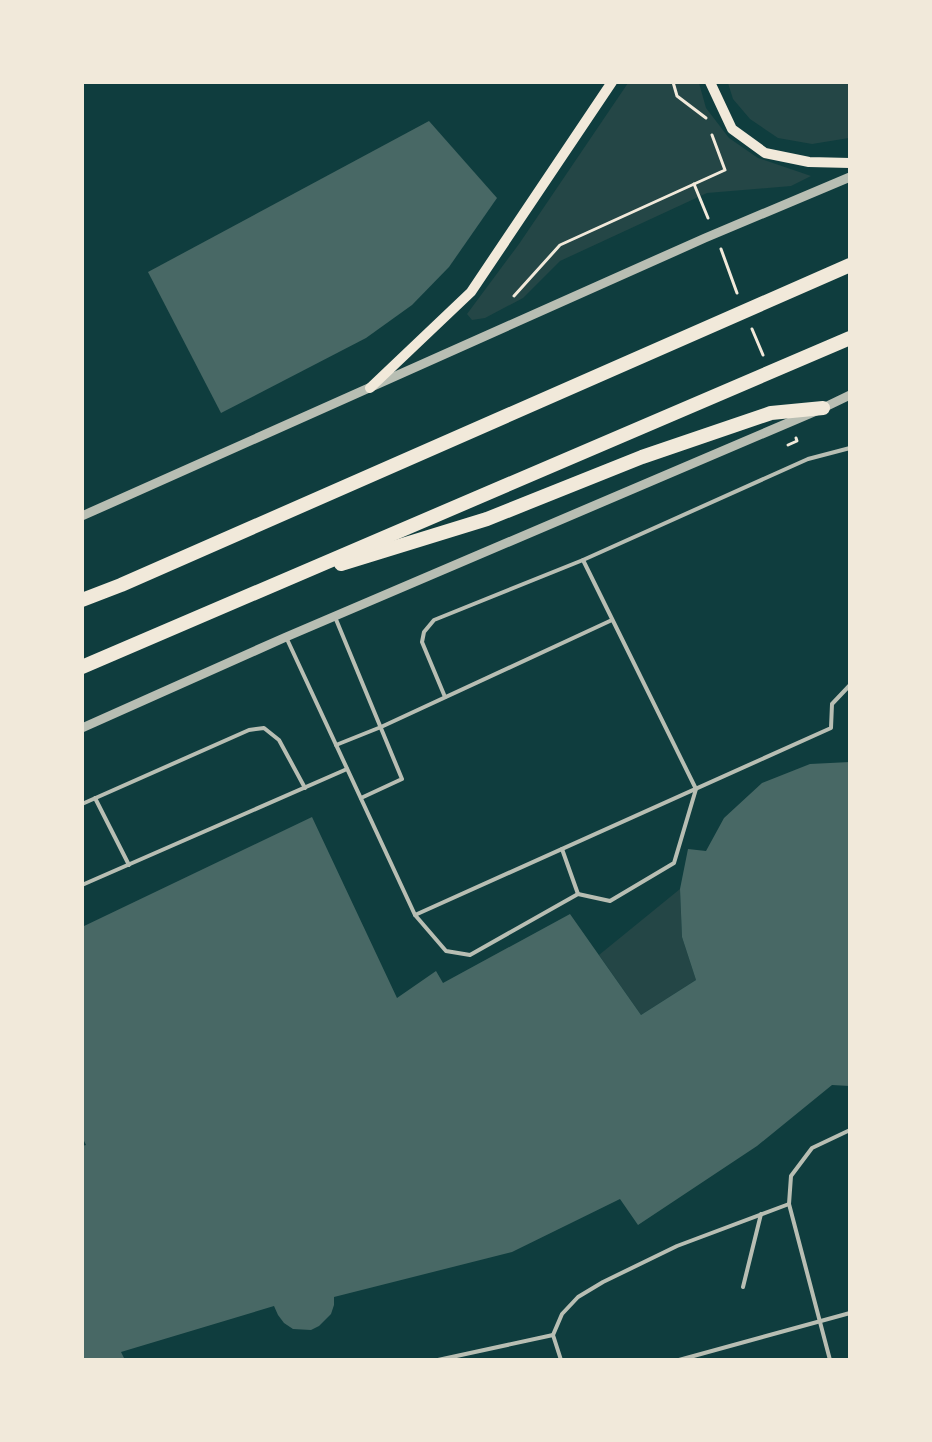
<svg xmlns="http://www.w3.org/2000/svg" width="932" height="1442" font-family="Cabin,sans-serif">
	<style>
		.green { fill: #244646 }
		.building { fill: #486865 }
		.lines { fill: none; stroke-linecap: round; stroke-linejoin: round }
		.path { stroke: #f1e9da; stroke-width: 3 }
		.service { stroke: #b8beb3; stroke-width: 4 }
		.tertiary { stroke: #b8beb3; stroke-width: 9 }
		.secondary { stroke: #f1e9da; stroke-width: 10 }
		.trunk { stroke: #f1e9da; stroke-width: 14 }
	</style>
	<rect width="100%" height="100%" fill="#0f3d3e"/>
	<g class="green">
		<polygon points="628,83 699,83 706,108 729,138 758,158 811,176 791,186 707,193 560,261 523,298 485,318 472,320 467,314 519,244"/>
		<polygon points="728,83 849,83 849,138 812,144 778,138 750,119 733,99"/>
		<polygon points="680,889 682,937 696,980 641,1015 599,955"/>
	</g>
	<g class="building">
		<polygon points="429,121 497,198 449,267 412,305 366,338 221,413 148,272"/>
		<polygon points="850,762 850,1086 832,1085 757,1146 638,1225 620,1199 512,1252 334,1297 334,1305 331,1314 319,1326 311,1330 293,1329 284,1323 278,1315 274,1306 121,1352 125,1360 82,1360 82,1146 86,1145 82,1137 82,927 312,817 397,998 436,971 443,983 570,914 641,1015 696,980 682,937 680,889 688,849 706,851 724,818 762,783 810,764"/>
	</g>
	<g class="lines">
		<g class="path">
			<polyline points="673,82 677,96 706,118"/>
			<polyline points="694,184 708,218"/>
			<polyline points="721,249 737,293"/>
			<polyline points="514,296 560,245 725,170 712,135"/>
			<polyline points="752,329 763,355"/>
			<polyline points="788,445 797,441 796,438"/>
		</g>
		<g class="service">
			<polyline points="335,617 402,779 361,798"/>
			<polyline points="286,637 415,915 446,951 470,955 578,894 610,901 674,863 696,789 583,560"/>
			<polyline points="445,697 422,642 424,632 434,620 583,560 808,459 850,448"/>
			<polyline points="336,745 381,727 612,620"/>
			<polyline points="95,798 129,865"/>
			<polyline points="82,804 249,730 264,728 279,740 305,788"/>
			<polyline points="562,849 578,894"/>
			<polyline points="82,885 347,769"/>
			<polyline points="415,915 831,728 832,704 850,685"/>
			<polyline points="789,1204 830,1360"/>
			<polyline points="743,1287 761,1214"/>
			<polyline points="438,1360 553,1335"/>
			<polyline points="561,1360 553,1335 562,1314 578,1297 603,1282 677,1246 789,1204 791,1176 812,1148 850,1130"/>
			<polyline points="679,1360 850,1313"/>
		</g>
		<g class="tertiary">
			<polyline points="82,516 705,238 850,177"/>
			<polyline points="82,728 286,637 823,408 850,395"/>
		</g>
		<g class="secondary">
			<polyline points="710,82 732,129 765,153 809,162 850,163"/>
			<polyline points="370,388 471,292 612,82"/>
		</g>
		<g class="trunk">
			<polyline points="341,564 487,519 642,457 771,413 823,408"/>
			<polyline points="82,600 121,585 850,265"/>
			<polyline points="82,667 850,338"/>
		</g>
	</g>
	<rect width="932" height="1442" fill="none" stroke="#f1e9da" stroke-width="168"/>
</svg>
